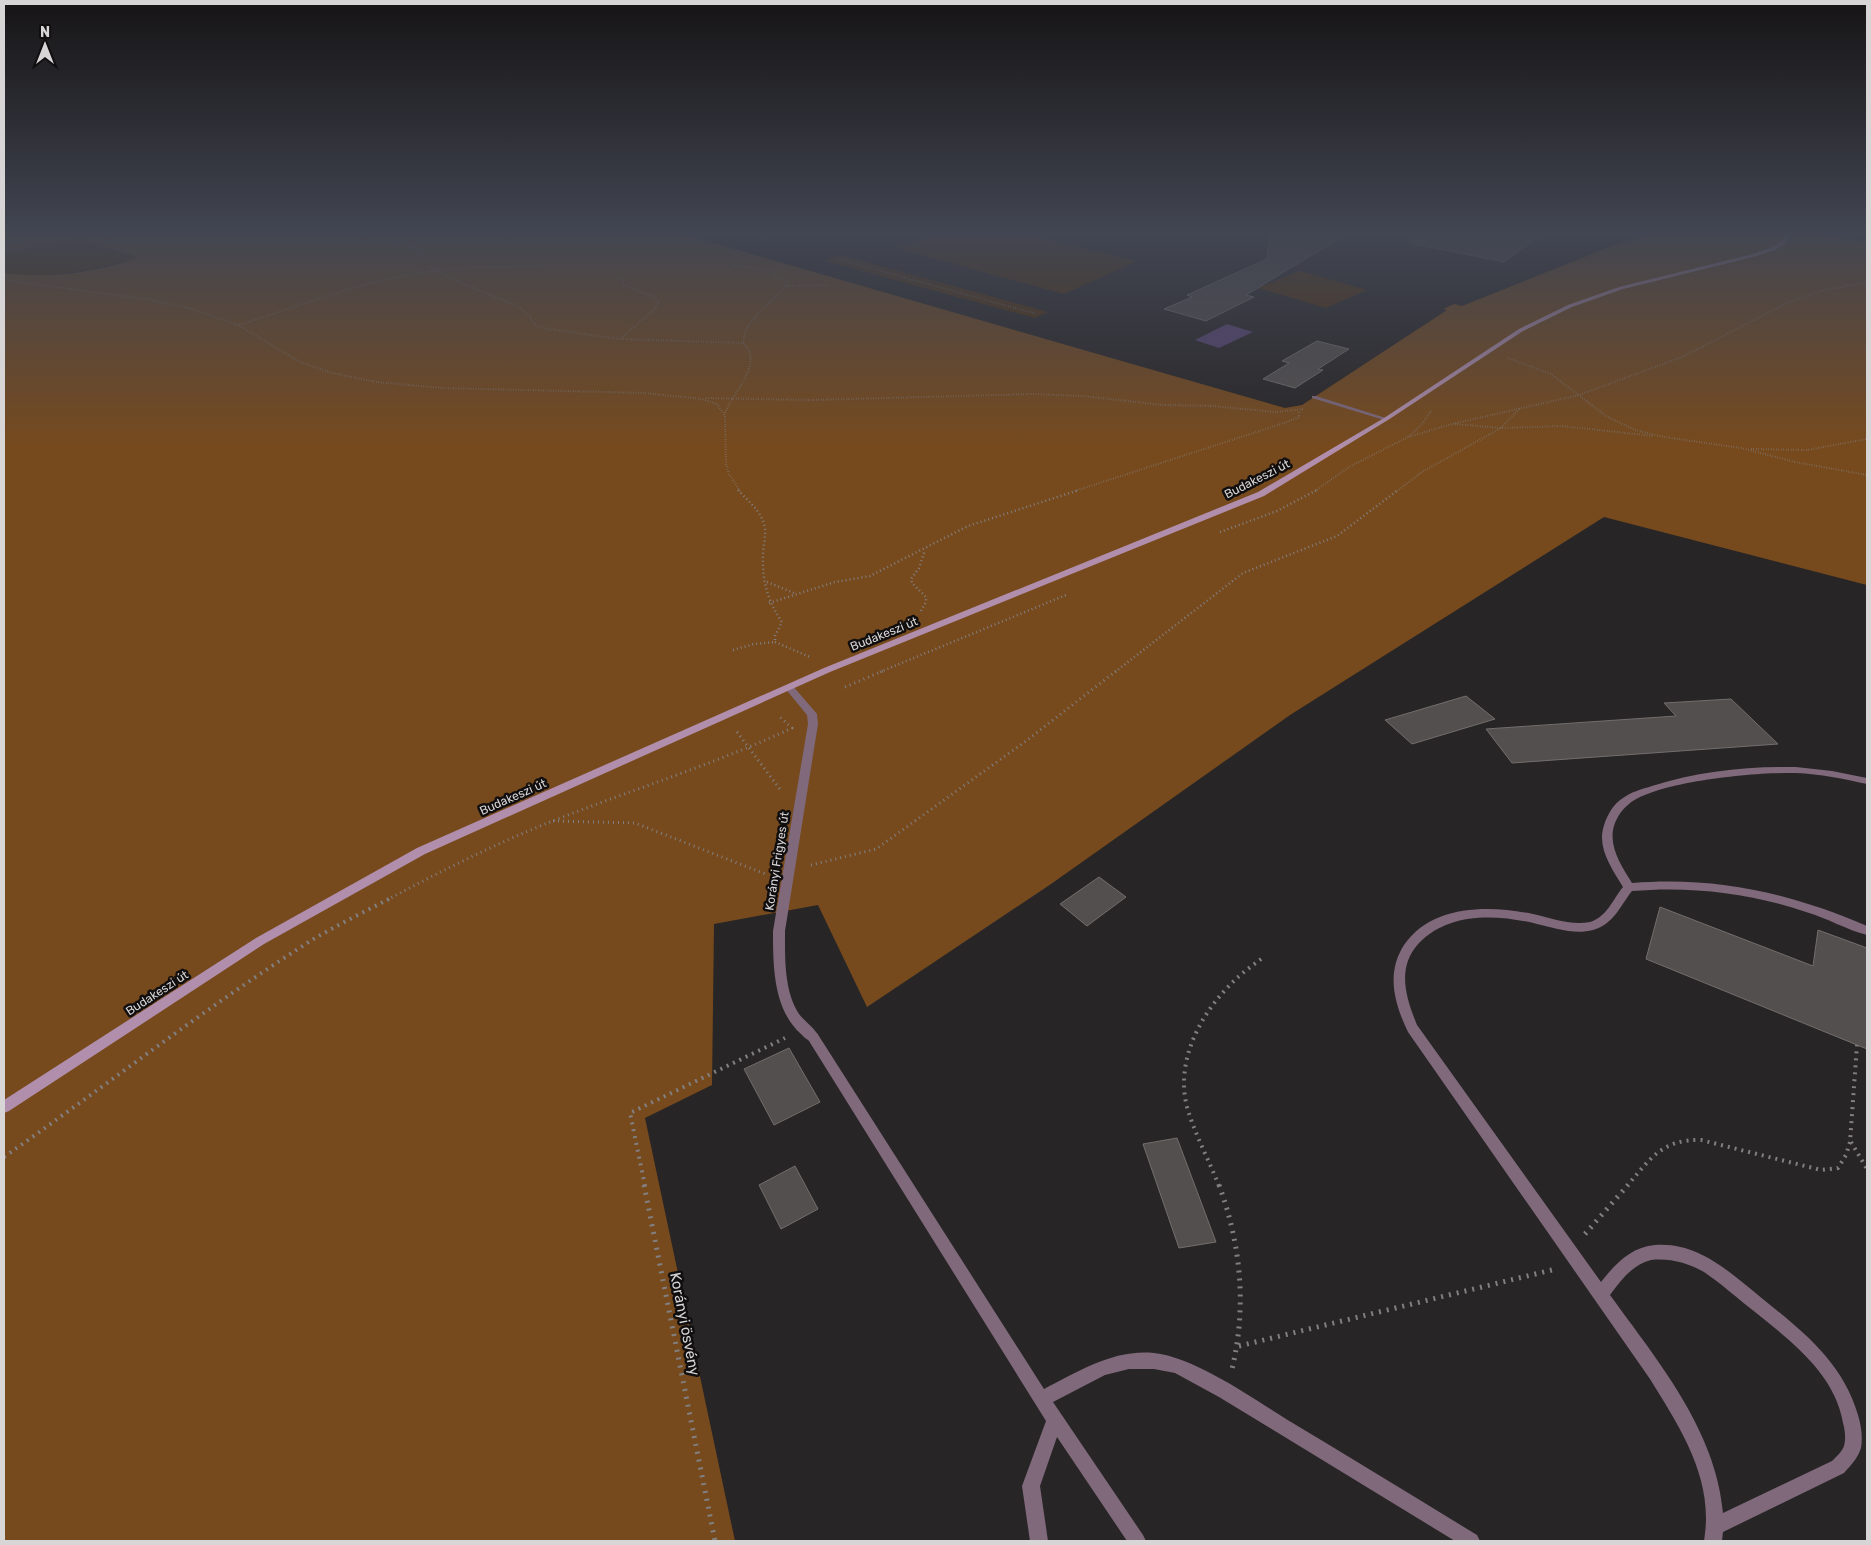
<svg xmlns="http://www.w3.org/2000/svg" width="1871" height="1545" font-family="Rubik,sans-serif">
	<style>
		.green { fill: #522f09 }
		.forest { fill: #774a1d }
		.water { fill: #5a4578 }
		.building { fill: #534f4e; stroke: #726e6d }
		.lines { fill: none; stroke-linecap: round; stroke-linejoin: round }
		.path-far4 { stroke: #827f80; stroke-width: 2; stroke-dasharray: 0.5 2; stroke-linecap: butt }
		.path-far3 { stroke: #827f80; stroke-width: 2.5; stroke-dasharray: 1 3; stroke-linecap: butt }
		.path-far2 { stroke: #827f80; stroke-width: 3; stroke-dasharray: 1 4; stroke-linecap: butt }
		.path-far1 { stroke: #827f80; stroke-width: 4; stroke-dasharray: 2 5; stroke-linecap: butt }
		.path { stroke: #827f80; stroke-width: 5; stroke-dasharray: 2 6; stroke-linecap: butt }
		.service { fill: #7f697b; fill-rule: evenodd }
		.minor { fill: #7f697b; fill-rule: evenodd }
		.secondary { fill: #b18fac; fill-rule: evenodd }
		.labels { text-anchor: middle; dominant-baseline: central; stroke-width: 5; stroke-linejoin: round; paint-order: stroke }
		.street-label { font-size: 12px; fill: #d8d5d6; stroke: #100e0f }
		.near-street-label { font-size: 15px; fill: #d8d5d6; stroke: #100e0f }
	</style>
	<rect width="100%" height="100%" fill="#282526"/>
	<g class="green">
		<polygon points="942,232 1016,232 1137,261 1064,294 896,248"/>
		<path d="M83,238L101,247L139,257C94,270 51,280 4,273V252Z"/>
		<polygon points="840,255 1048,312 1035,318 825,261"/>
		<polygon points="1300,271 1367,290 1326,308 1258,288"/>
	</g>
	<path class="forest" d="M4,232H675L1285,408L1302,405L1447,310L1443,309L1454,304L1462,306L1607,248L1655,232H1826V236L1867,241V585L1604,517L1290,715L1051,884L867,1007L818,905L714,924L712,1085L645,1118L735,1541H4V273C49,279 95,273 138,257L89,243L83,238L4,252Z"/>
	<polygon class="water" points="1227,324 1253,332 1219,348 1195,340"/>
	<g class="building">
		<polygon points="1270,232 1350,232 1246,295 1254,297 1206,321 1164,309 1192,297 1187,295 1267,259"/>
		<polygon points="1411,232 1545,232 1504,262 1410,243"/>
		<polygon points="1317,341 1349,349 1318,369 1323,370 1295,388 1263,379 1289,363 1282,361"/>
		<polygon points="1466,696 1495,719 1412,744 1385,720"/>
		<polygon points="1731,699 1778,744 1512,763 1486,729 1676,716 1664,703"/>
		<polygon points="1099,877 1126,897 1087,926 1060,904"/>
		<polygon points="1660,907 1813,966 1818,930 1867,948 1867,1049 1646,959"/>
		<polygon points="789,1048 820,1102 774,1125 744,1069"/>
		<polygon points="1177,1138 1216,1242 1179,1248 1143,1144"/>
		<polygon points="795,1166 818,1209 781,1229 759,1185"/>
	</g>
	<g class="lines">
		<g class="path-far4">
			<path d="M353,232L408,244L423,256L433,268L461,283L518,306L530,317L534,324L541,328L620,339L743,343C765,363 733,392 725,413"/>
			<polyline points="4,253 123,232"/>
			<polyline points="837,259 1037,314"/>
			<path d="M733,265L771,271L774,276L788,282C773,304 746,315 743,343"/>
			<polyline points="621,276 623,285 652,296 659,302 655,309 621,338"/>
			<polyline points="4,280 145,299 192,309 238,325 300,362 332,373 376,382 443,388 645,393 702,399 717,404 725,416 726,464 729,474 740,491"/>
			<polyline points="787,286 828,285"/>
			<path d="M239,325C302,305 365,280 431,271C469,266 508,268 546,265"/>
			<polyline points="1508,358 1551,374 1606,416 1635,430 1664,437 1741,448 1795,462 1867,475"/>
			<polyline points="706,398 810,400 1033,394 1083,396 1163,405 1212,406 1276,412 1304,409"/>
			<polyline points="1455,424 1501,428 1562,426 1653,436"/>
			<polyline points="1409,436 1422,424 1431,411"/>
			<polyline points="1751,449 1807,450 1867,439"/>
			<polyline points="1075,491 1284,423 1299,417 1299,411"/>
			<polyline points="1315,491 1349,467 1408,437 1452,424 1579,395 1682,357 1785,304 1820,291 1867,282"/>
			<polyline points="1397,491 1422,472 1501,428 1520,408"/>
		</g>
		<g class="path-far3">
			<path d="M738,490C748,501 760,510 764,524C767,535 763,545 763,555C762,581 768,602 782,622L775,636V642"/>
			<polyline points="1220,532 1277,511 1317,490"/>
			<polyline points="767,582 794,593"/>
			<polyline points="769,603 835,582 870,576 968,526 1079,490"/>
			<polyline points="921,611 926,602 926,597 912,583 911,579 919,568 925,550"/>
			<polyline points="775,642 810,657"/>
			<polyline points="733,650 754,644 775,642"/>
			<polyline points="880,672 1066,595"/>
			<polyline points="1115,672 1243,573 1337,536 1398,490"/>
		</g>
		<g class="path-far2">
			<polyline points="845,687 883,671"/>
			<polyline points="737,732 782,792"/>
			<polyline points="553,821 635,823 768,875"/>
			<polyline points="811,865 876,849 1026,741 1116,671"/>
			<path d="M387,900C441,871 497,843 555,820C634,789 715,764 792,728L780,717"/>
		</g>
		<g class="path-far1">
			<polyline points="1851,1142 1867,1169"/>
			<path d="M4,1157C107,1085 206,1007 312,940C337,925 364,912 389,899"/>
			<polyline points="645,1186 630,1113 785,1038"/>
			<path d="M1219,1186C1209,1160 1195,1135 1187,1107C1175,1060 1201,1012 1235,980C1244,971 1255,964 1265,956"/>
			<path d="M1627,1186C1650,1159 1662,1139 1701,1140L1821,1170L1838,1168L1846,1155L1850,1142L1857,1045"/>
		</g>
		<g class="path">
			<polyline points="644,1185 715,1541"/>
			<path d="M1219,1185C1241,1245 1247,1307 1232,1369"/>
			<polyline points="1585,1234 1628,1185"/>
			<polyline points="1239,1346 1556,1269"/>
		</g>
		<g class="service">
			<polygon points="1312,396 1316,396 1389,419 1384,420 1312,398"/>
			<path d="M1796,767L1832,771L1867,778V784C1844,779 1820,774 1796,773C1759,772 1657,781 1629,804C1621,810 1615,820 1613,830C1610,849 1622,867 1632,883C1716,876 1790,893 1867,926V935C1847,930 1827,918 1806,912C1750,893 1692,886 1632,891C1620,906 1614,924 1593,930C1574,935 1555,928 1537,924C1497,914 1449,912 1419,943C1396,968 1406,998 1417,1025L1601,1282C1615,1264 1631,1247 1655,1245C1699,1241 1733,1275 1764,1300C1804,1332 1843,1363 1858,1415C1861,1425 1863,1437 1861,1448C1858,1458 1851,1465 1844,1473L1723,1532L1722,1541H1704C1705,1534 1706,1526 1706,1518C1706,1466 1676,1421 1650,1379L1408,1032C1394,1003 1386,973 1404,945C1432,904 1490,905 1533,914C1551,918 1571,926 1590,922C1607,917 1613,899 1623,887C1614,872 1602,855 1602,838C1602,824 1611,805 1623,798C1631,792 1642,789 1652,786C1698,771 1748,766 1796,767ZM1651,1260C1670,1258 1688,1263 1704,1272C1722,1284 1738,1299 1755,1312C1792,1342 1835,1374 1843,1423C1845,1430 1846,1439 1844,1446C1842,1452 1836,1457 1832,1461L1723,1513C1716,1430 1657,1360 1610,1295C1621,1280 1632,1265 1651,1260Z"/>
			<path d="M813,1032L817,1033L1044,1389C1079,1371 1114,1349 1154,1353C1194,1357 1251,1397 1286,1419C1350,1457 1413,1496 1477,1535L1480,1541H1455L1219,1397L1175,1373L1154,1369H1129L1105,1375L1053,1402L1143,1535L1146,1541H1127L1057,1437L1040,1486L1048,1541H1030L1022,1486L1046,1421L809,1041L807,1037L809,1033Z"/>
		</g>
		<path class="minor" d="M789,684L792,685L817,714L818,724L785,931C785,958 784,991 799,1014C805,1022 815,1028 819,1037L817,1041C810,1043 806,1039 801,1034C773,1009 773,965 773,931L808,724L807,715L784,687Z"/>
		<polygon class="secondary" points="1789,232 1793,232 1786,243 1775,250 1753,257 1623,289 1572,307 1523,331 1388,420 1264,496 830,672 425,854 264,944 9,1111 4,1113 4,1100 256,938 417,848 824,668 1258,492 1384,418 1519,329 1568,305 1619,287 1749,255 1771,248 1782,241"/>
	</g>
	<linearGradient id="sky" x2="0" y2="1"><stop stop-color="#161415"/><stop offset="0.52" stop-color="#424652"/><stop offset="1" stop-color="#424652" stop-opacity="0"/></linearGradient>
	<rect width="1871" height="448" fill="url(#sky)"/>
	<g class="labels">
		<g class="street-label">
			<text transform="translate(1257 479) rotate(-27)">Budakeszi út</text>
			<text transform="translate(884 634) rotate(-22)">Budakeszi út</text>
			<text transform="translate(513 797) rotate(-24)">Budakeszi út</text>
			<text transform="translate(777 861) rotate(-81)">Korányi Frigyes út</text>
			<text transform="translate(157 993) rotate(-33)">Budakeszi út</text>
		</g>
		<g class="near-street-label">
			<text transform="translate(685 1324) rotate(79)">Korányi ösvény</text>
		</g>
	</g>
	<rect width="1871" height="1545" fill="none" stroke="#d8d5d6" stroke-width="10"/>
	<g transform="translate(45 45)" stroke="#100e0f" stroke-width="4" paint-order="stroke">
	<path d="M0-4L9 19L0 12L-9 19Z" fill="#d8d5d6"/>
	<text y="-8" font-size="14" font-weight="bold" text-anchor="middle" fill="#d8d5d6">N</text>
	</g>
</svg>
